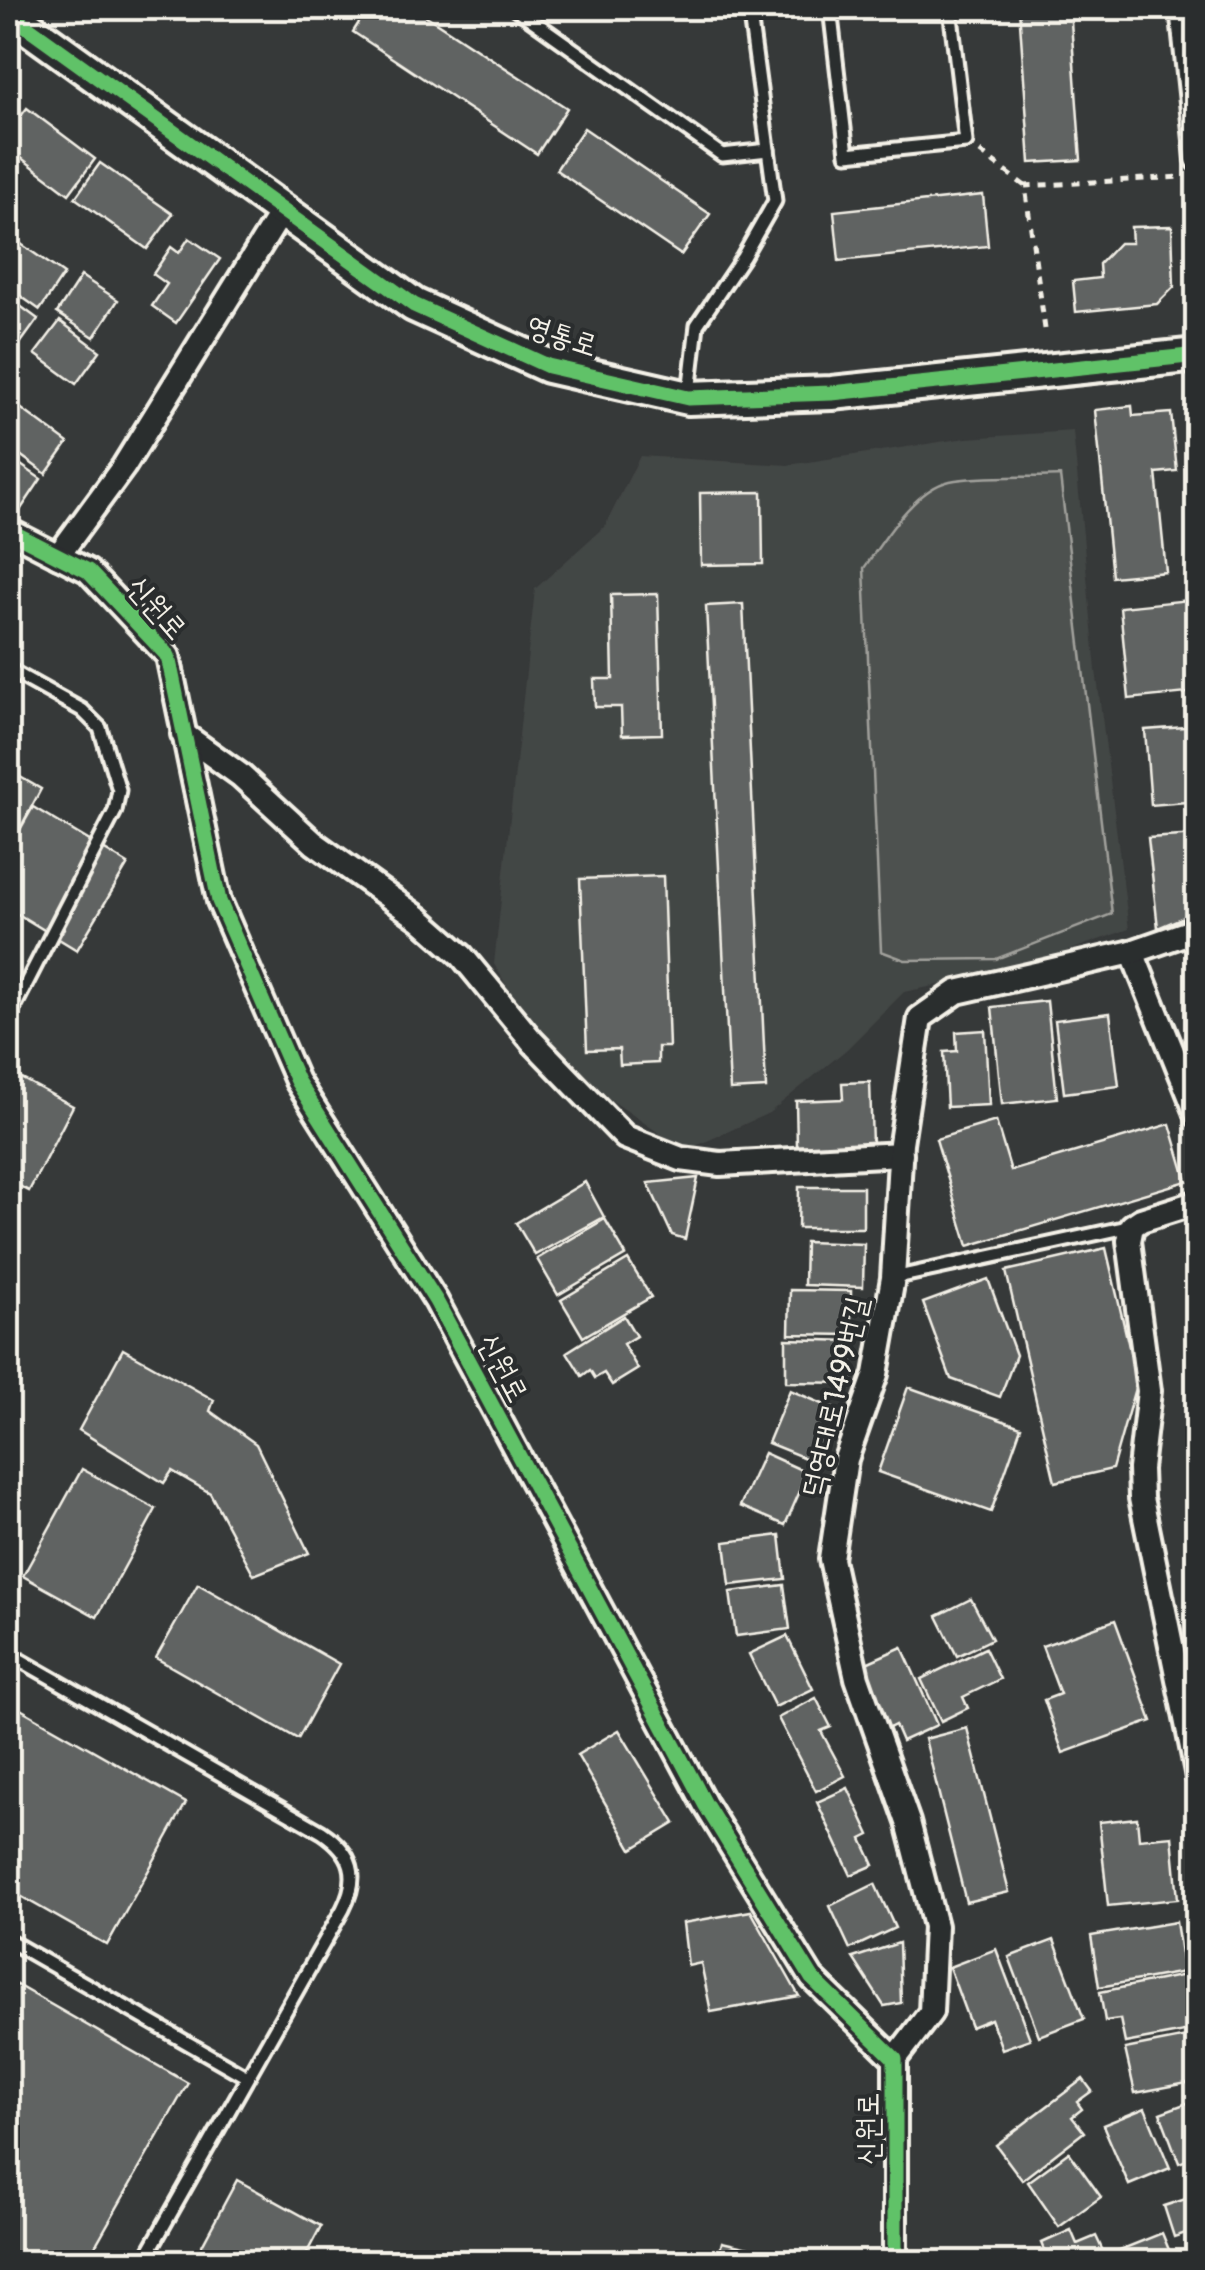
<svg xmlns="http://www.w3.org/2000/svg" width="1205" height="2270" font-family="Pangolin,'Poor Story',sans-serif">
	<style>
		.built { fill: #434645 }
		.green { fill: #4e514f; stroke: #a1a19c; stroke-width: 2.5 }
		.building { fill: #616362; stroke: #f4f1e8; stroke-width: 2.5 }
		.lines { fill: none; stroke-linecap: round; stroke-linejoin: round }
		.lane-casing { stroke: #f4f1e8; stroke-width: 19 }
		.street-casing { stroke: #f4f1e8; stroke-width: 30 }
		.secondary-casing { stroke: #f4f1e8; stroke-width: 40 }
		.path { stroke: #f4f1e8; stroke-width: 5; stroke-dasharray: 8 8; stroke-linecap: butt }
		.lane { stroke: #2a2d2e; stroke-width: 11 }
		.street { stroke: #2a2d2e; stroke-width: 22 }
		.secondary { stroke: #2a2d2e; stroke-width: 32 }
		.cycleway-casing { stroke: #2a2d2e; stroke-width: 21 }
		.cycleway { stroke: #61c268; stroke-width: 15 }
		.labels { text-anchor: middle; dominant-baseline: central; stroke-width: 8; stroke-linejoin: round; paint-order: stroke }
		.street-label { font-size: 30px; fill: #f4f1e8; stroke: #2a2d2e }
	</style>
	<rect width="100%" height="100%" fill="#363939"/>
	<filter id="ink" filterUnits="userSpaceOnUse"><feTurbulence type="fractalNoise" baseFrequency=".01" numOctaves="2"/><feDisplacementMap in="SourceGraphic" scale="20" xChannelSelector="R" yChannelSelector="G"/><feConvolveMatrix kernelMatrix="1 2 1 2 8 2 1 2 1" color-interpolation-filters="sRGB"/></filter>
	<g filter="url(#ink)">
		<polygon class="built" points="1073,431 1096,670 1129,929 1018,969 904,992 847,1049 769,1113 685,1151 598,1091 526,1019 494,964 535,589 605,526 640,456 788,465 966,438"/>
		<path class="green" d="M1060,476L1112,914L996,959L905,960L881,951L864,568C884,540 914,489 950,481C980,475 1028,478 1060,476Z"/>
		<g class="building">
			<polygon points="368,8 414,8 567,108 537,154 353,32"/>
			<polygon points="1019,8 1070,8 1081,160 1030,163"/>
			<polygon points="27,108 95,159 69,194 8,148 8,133"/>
			<polygon points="584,128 710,214 681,255 556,170"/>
			<polygon points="100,163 173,214 147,249 75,198"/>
			<polygon points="983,195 988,246 839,261 834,211"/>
			<polygon points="1172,226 1174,287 1157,304 1076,312 1073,281 1100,278 1099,264 1119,243 1132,243 1131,227"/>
			<polygon points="11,237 64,274 40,310 8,287 8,242"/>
			<polygon points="189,238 220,259 176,323 152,306 167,284 153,274 171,247 179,253"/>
			<polygon points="81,276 118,300 94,337 57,313"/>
			<polygon points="8,297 38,319 17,348 8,342"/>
			<polygon points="60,321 100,351 76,384 35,354"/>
			<polygon points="1132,406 1133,416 1171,413 1177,471 1156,473 1166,572 1112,577 1095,410"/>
			<polygon points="19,407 68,443 46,474 8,446 8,424"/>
			<polygon points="8,456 41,479 19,512 8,504"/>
			<polygon points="762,492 763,564 701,565 700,493"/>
			<polygon points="658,594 662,734 622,735 621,707 595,707 594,679 613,679 611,595"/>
			<polygon points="1189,600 1198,692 1129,699 1120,607"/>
			<polygon points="743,604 766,1088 730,1090 706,606"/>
			<polygon points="1198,726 1198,801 1151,805 1145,730"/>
			<polygon points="8,770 41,789 8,851"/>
			<polygon points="33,807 128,864 77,950 8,908 8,851"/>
			<polygon points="1198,835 1198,911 1158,928 1148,838"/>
			<polygon points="663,876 669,1047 658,1047 658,1063 620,1065 619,1049 587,1050 580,879"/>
			<polygon points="1047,1001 1057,1098 1002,1104 992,1007"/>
			<polygon points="1110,1013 1119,1086 1064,1093 1055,1020"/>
			<polygon points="985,1030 989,1105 947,1107 944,1052 957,1051 956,1032"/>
			<polygon points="11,1073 73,1106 29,1191 8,1180 8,1079"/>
			<polygon points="870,1082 872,1144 797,1146 796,1101 843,1099 842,1083"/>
			<polygon points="996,1121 1011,1171 1170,1124 1187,1181 968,1246 936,1139"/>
			<polygon points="698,1178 685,1239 672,1235 648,1183"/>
			<polygon points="585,1182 604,1217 535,1255 516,1223"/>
			<polygon points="799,1187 863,1187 863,1228 798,1228"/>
			<polygon points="605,1219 626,1255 558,1295 537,1259"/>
			<polygon points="805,1242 864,1244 863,1287 804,1285"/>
			<polygon points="1106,1248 1137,1381 1112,1469 1055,1482 1006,1271"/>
			<polygon points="628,1260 651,1297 583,1337 561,1300"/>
			<polygon points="988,1279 1016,1355 1000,1397 951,1379 923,1303"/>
			<polygon points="790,1290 851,1291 851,1335 789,1334"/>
			<polygon points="624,1316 636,1336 623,1344 638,1369 612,1385 604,1373 595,1378 590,1370 582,1376 567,1352"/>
			<polygon points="786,1339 852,1341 852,1383 786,1382"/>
			<polygon points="123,1349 214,1400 210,1411 256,1444 309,1553 254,1575 210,1493 172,1471 164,1483 79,1430"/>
			<polygon points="908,1387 1021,1427 991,1512 878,1472"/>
			<polygon points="790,1390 839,1411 817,1463 768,1443"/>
			<polygon points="764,1453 808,1473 785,1525 740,1506"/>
			<polygon points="82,1469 156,1509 97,1617 23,1576"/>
			<polygon points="780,1535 785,1579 730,1585 725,1542"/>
			<polygon points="198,1584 339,1664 298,1739 156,1658"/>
			<polygon points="784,1585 790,1629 736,1636 730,1592"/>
			<polygon points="971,1599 992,1639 957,1656 937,1616"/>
			<polygon points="1115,1620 1152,1721 1063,1753 1044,1700 1060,1694 1042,1646"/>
			<polygon points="787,1636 813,1689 775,1707 749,1654"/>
			<polygon points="902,1647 937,1725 902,1741 895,1725 889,1728 862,1665"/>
			<polygon points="985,1648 1000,1679 963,1697 968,1708 941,1721 921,1679"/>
			<polygon points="816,1698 831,1727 821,1731 845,1776 816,1791 778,1718"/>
			<polygon points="8,1702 186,1803 107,1945 8,1889"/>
			<polygon points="967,1728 1009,1892 966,1902 925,1739"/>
			<polygon points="619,1730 675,1823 632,1849 577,1755"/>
			<polygon points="848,1788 870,1835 862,1839 874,1865 851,1875 817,1802"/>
			<polygon points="1137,1818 1139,1839 1172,1836 1178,1899 1108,1906 1099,1822"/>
			<polygon points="875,1884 895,1928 850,1949 830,1906"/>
			<polygon points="751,1911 799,1996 711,2012 701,1963 688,1966 683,1923"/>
			<polygon points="1176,1922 1184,1972 1099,1987 1091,1936"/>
			<polygon points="1054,1940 1084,2019 1039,2036 1009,1957"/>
			<polygon points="899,1943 901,2003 884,2006 853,1958"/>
			<polygon points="996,1949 1030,2039 1002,2049 991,2019 971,2027 949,1967"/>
			<polygon points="1185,1975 1195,2030 1125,2043 1120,2019 1105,2021 1100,1992"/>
			<polygon points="8,1980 188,2083 86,2262 8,2262"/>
			<polygon points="1197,2035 1198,2081 1135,2093 1125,2049"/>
			<polygon points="1083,2079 1092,2091 1077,2102 1082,2109 1072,2117 1084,2132 1022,2180 996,2145"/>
			<polygon points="1198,2099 1198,2156 1179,2163 1160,2113"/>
			<polygon points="1145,2108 1170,2168 1129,2185 1103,2125"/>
			<polygon points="1069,2152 1101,2197 1059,2227 1028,2182"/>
			<polygon points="237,2180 321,2226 302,2262 193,2262"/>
			<polygon points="1198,2195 1198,2229 1174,2237 1164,2206"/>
			<polygon points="1071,2230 1077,2244 1096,2236 1108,2262 1050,2262 1042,2243"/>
			<polygon points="1162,2233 1174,2262 1119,2262 1115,2252"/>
			<polygon points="722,2242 810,2262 717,2262"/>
		</g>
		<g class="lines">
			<defs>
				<g id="lane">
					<polyline points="515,8 722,155 768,150"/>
					<polyline points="830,8 847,154 966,142 950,8"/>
					<polyline points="749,15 823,8"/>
					<polyline points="689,393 697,325 743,257 775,201 749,8"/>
					<polyline points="8,669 82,710 100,728 119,790 115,811 8,1019"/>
					<polyline points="893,1278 1132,1226"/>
					<path d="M8,1653L322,1832C353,1853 360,1875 343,1909L143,2262"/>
					<polyline points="8,1940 247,2077"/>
				</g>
				<g id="street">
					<polyline points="1182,8 1198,159"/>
					<polyline points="8,530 88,571 168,656 219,901 297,1081 436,1301 705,1804 812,1978 895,2059 895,2262"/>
					<polyline points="58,556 124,466 282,211"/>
					<polyline points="183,734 240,775 314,843 420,919 462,956 532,1041 625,1137 681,1159 720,1164 901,1154"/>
					<polyline points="1132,952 1198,1116"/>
					<polyline points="1198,1202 1141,1220 1132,1226 1129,1241 1149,1391 1140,1469 1141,1498 1198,1777"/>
					<polyline points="895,2059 931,2012 935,1926 908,1822 857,1678 831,1559 846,1459 876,1374 893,1278 901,1143 920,1018 957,992 1132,952 1198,929"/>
				</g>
				<polyline id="secondary" points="8,13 414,305 548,366 688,398 832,393 1198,355"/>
			</defs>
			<use href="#lane" class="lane-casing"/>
			<use href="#street" class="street-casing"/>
			<use href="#secondary" class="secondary-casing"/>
			<g class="path">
				<polyline points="980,152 1025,186"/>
				<polyline points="1045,329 1025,186 1180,177"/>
			</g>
			<use href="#lane" class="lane"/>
			<use href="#street" class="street"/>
			<use href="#secondary" class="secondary"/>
			<defs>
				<g id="cycleway">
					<polyline points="8,13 414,305 548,366 688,398 832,393 1198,355"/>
					<polyline points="8,530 88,571 168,656 219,901 297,1081 436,1301 705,1804 812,1978 895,2059 895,2262"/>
				</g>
			</defs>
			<use href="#cycleway" class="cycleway-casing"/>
			<use href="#cycleway" class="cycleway"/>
		</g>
	</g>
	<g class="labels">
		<g class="street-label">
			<text transform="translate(562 336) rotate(18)">영통로</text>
			<text transform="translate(157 608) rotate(49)">신원로</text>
			<text transform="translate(503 1368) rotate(62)">신원로</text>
			<text transform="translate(835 1397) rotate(-77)">덕영대로1499번길</text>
			<text transform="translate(868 2129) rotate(-90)">신원로</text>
		</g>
	</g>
	<rect width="1205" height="2270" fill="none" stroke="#2a2d2e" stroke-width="40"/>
	<rect x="20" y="20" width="1165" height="2230" fill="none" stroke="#f4f1e8" stroke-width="4" filter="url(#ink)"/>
</svg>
